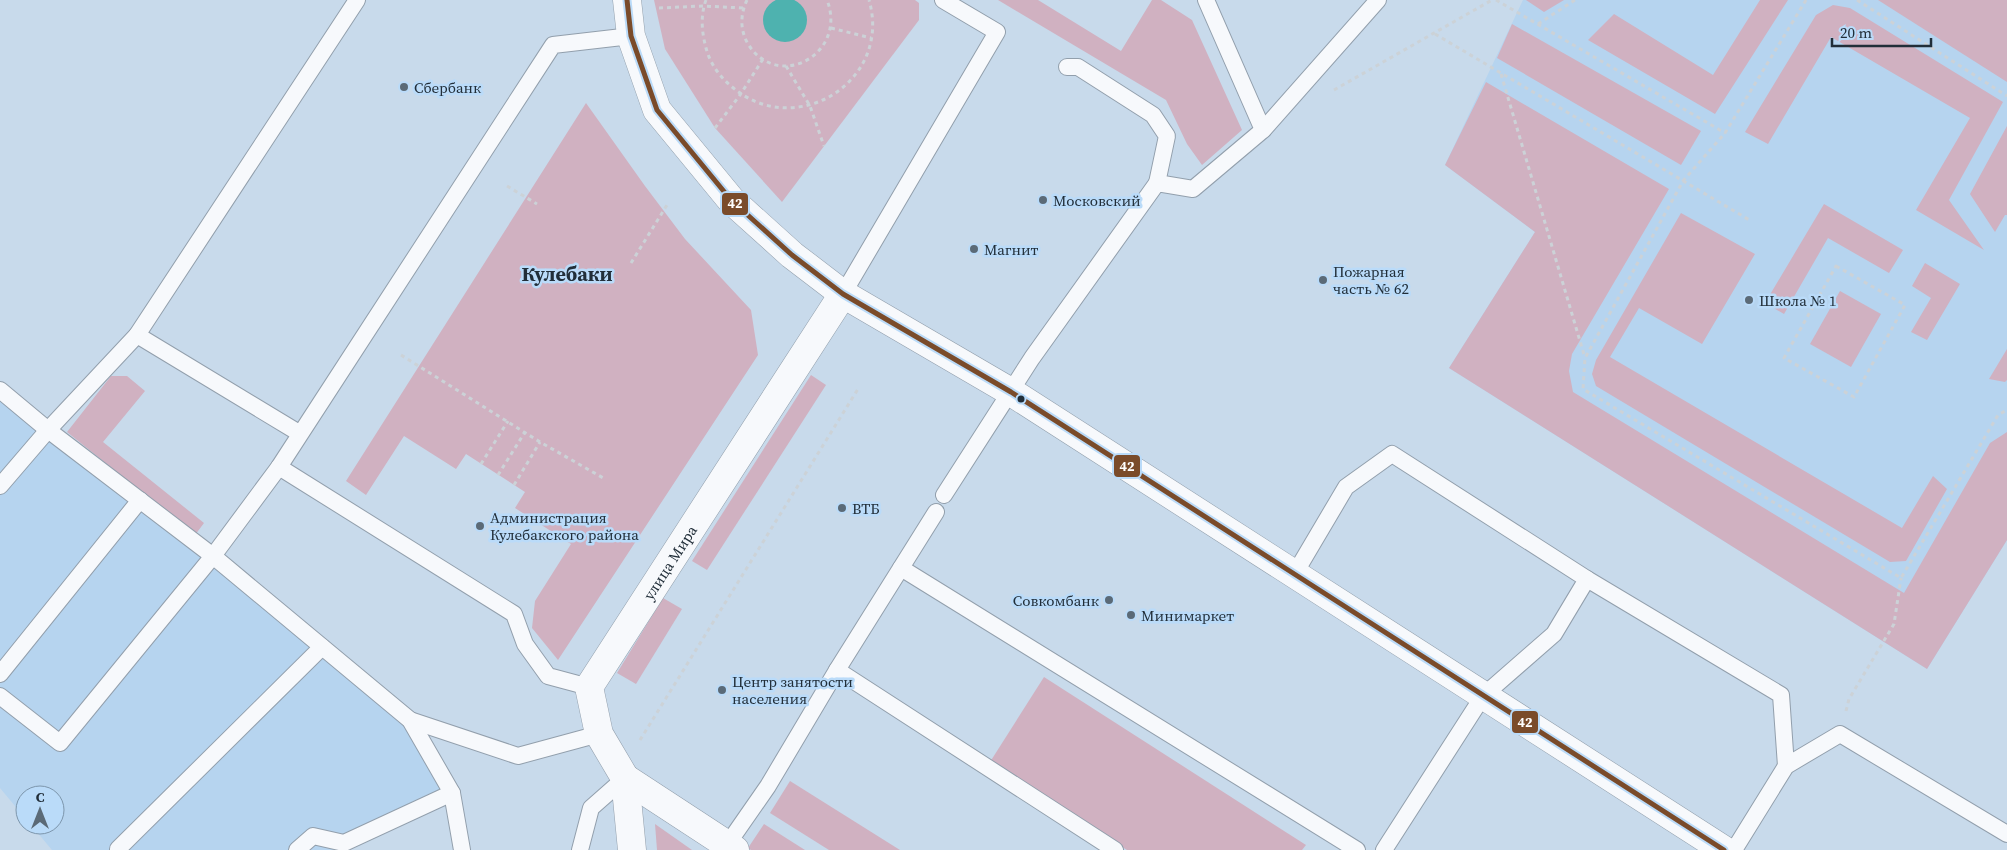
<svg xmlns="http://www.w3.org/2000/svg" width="2007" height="850" font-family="'Source Serif 4',serif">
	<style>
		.built { fill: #b6d4ef }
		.green { fill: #d0b1c1 }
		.water { fill: #4eb2af }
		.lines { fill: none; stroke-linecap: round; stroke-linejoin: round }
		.lane-casing { stroke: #929fac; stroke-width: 18 }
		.street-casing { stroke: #929fac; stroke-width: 29 }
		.secondary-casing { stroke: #929fac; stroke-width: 29 }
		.path { stroke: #ccd2d7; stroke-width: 3; stroke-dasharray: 4 4; stroke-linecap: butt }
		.lane { stroke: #f7f9fc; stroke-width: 16 }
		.street { stroke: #f7f9fc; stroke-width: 28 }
		.secondary { stroke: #f7f9fc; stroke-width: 28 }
		.bus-1-casing { stroke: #badbf9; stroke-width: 9 }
		.bus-1 { stroke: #7a4b2a; stroke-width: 5 }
		.poi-dot { fill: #5b6a77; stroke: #badbf9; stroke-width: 2 }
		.bus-dot { fill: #212e39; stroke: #badbf9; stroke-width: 2 }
		.labels { text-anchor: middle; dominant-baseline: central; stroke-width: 5; stroke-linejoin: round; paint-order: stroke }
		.poi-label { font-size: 15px; fill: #212e39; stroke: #badbf9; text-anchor: start }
		.street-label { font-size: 15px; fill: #212e39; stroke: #badbf9 }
		.district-label { font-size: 20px; font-weight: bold; fill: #212e39; stroke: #badbf9 }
		.line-badge { stroke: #badbf9; stroke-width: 2 }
		.badge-label { font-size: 14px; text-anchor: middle; font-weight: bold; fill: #fff }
	</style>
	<rect width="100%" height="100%" fill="#c8daeb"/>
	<g class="built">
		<polygon points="1523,0 2007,0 2007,540 1927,669 1449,368 1535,232 1445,165"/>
		<polygon points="0,390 410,720 452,793 346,850 52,850 31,825 55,825 55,795 25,795 25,818 0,788"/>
	</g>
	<g class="green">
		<polygon points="654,0 915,0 919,3 919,20 782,202 715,128 665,49"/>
		<polygon points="998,0 1038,0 1121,51 1152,0 1161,0 1192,20 1242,130 1202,165 1187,144 1166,100"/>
		<polygon points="1526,0 1564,0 1544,12"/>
		<polygon points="1760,0 1788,0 1715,114 1588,40 1614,14 1713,75"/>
		<polygon points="1878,0 2007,0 2007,82"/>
		<polygon points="1833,5 1850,8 2003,102 1949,200 1984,250 1916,210 1970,118 1831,37 1768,144 1745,132 1816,15"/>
		<polygon points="1512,24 1701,131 1681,165 1497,58"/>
		<polygon points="1486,82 1669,189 1572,354 1569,371 1573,392 1904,593 1990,443 2007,432 2007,540 1927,669 1449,368 1535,232 1445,165"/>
		<polygon points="586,103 645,186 685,239 751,310 758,355 558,660 532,628 535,601 571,544 515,508 525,492 466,454 456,469 404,436 366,495 346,481"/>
		<polygon points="2007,126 2007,215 2005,215 1995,232 1970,194"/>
		<polygon points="1824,204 1903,250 1889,273 1828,238 1784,314 1765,303"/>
		<polygon points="1681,213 1755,254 1702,344 1639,308 1610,357 1902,528 1933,476 1947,489 1906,561 1890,562 1596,386 1592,374 1596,360"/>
		<polygon points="1925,263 1960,284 1927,340 1911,332 1931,298 1912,286"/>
		<polygon points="1840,291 1881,314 1851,367 1810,344"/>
		<polygon points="2007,349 2007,380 2005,382 1989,379"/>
		<polygon points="811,375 826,385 707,570 692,561"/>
		<polygon points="111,376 127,376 145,391 103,442 204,523 195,535 67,432"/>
		<polygon points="663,598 682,609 636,684 617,673"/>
		<polygon points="1044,677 1306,845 1302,850 1127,850 990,762"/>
		<polygon points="790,781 900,850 829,850 770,813"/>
		<polygon points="655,824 692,850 657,850"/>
		<polygon points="764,824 805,850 751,850 748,848"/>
	</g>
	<circle class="water" cx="785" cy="20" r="22"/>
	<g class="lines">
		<defs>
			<g id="lane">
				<polyline points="1067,67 1078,67 1153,115 1167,136 1157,183"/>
				<polyline points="1263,130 1378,0"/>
				<polyline points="843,294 997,32 943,0"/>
				<polyline points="137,335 299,433"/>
				<polyline points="0,390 48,430 213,556 410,720 452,793 462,850"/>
				<polyline points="279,467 514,614 525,644 548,676 589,687"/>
				<polyline points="0,486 48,430 137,335 357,0"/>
				<polyline points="944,495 1032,358 1157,183 1193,189 1263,130 1206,0"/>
				<polyline points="901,568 1357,850"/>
				<polyline points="1294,575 1346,487 1392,454 1587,579 1554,634 1483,696 1384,850"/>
				<polyline points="1587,579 1781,695 1786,766"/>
				<polyline points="837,670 1115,850"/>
				<polyline points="0,674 140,500"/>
				<polyline points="0,696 60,743 213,556 279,467 553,45 631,36"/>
				<polyline points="410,720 518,756 599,734"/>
				<polyline points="727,845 768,786 837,670 936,512"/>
				<polyline points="118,849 322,647"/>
				<polyline points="297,850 313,836 344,843 452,793"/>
				<polyline points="580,850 591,808 625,778"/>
				<polyline points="1734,850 1786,766 1840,734 2007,834"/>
			</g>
			<g id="street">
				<polyline points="625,778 735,850"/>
				<path id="s1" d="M632,850L625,778L599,734L589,687L843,294"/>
			</g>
			<polyline id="secondary" points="627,0 631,36 657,110 731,200 792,255 843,294 1011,392 1724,850"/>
		</defs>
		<use href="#lane" class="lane-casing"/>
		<use href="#street" class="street-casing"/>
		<use href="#secondary" class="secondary-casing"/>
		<g class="path">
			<path d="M706,0C700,16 702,33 706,48C710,63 719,76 731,86C794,142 893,82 869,0"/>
			<path d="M747,0C740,15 740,30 748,44C778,92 848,54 827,0"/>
			<polyline points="1496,0 1725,133"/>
			<polyline points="1806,0 1725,133 1683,181 1585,358 1583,389 1901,578 1998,415 2007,410"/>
			<polyline points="1857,0 2007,96"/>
			<polyline points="659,8 703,6 743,8"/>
			<polyline points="1538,24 1575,0"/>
			<polyline points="831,28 871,38"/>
			<polyline points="1435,34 1751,221"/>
			<polyline points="786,66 810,106 824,146"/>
			<polyline points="1501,74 1585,358"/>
			<polyline points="1334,90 1492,0"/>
			<polyline points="715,128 740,95 763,59"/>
			<polyline points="507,186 537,204"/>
			<polyline points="631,263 667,205"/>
			<polygon points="1836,266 1905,305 1854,397 1784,358"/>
			<polyline points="401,355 540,442 605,479"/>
			<polyline points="481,464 508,421"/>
			<polyline points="498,475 525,432"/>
			<polyline points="514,485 540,442"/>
			<polyline points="1846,711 1849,699 1894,624 1901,578"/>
			<polyline points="640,740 858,389"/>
		</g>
		<use href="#lane" class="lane"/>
		<use href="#street" class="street"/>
		<use href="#secondary" class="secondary"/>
		<defs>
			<polyline id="bus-1" points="627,0 631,36 657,110 731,200 792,255 843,294 1011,392 1724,850"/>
		</defs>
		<use href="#bus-1" class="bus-1-casing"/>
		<use href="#bus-1" class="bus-1"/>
	</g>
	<g class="poi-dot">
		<circle cx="404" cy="87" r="5"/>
		<circle cx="1043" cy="200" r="5"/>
		<circle cx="974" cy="249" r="5"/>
		<circle cx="1323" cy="280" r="5"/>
		<circle cx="1749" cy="300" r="5"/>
		<circle cx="842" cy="508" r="5"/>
		<circle cx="480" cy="526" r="5"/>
		<circle cx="1109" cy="600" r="5"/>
		<circle cx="1131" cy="615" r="5"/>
		<circle cx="722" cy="690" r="5"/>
	</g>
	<circle class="bus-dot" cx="1021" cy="399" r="4.5"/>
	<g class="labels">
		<g class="poi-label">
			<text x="414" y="87">Сбербанк</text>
			<text x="1053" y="200">Московский</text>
			<text x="984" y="249">Магнит</text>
			<text x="1333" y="271">Пожарная<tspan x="1333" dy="17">часть № 62</tspan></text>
			<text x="1759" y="300">Школа № 1</text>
			<text x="852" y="508">ВТБ</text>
			<text x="490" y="517">Администрация<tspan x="490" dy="17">Кулебакского района</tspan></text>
			<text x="1099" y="600" text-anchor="end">Совкомбанк</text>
			<text x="1141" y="615">Минимаркет</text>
			<text x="732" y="681">Центр занятости<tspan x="732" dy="17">населения</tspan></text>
		</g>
		<g class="street-label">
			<text stroke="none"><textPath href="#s1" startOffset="320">улица Мира</textPath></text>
		</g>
		<g class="district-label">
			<text x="567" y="274">Кулебаки</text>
		</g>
	</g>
	<g class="line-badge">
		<rect x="721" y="192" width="28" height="24" rx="5" fill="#7a4b2a"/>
		<rect x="1113" y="454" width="28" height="24" rx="5" fill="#7a4b2a"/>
		<rect x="1511" y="710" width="28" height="24" rx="5" fill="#7a4b2a"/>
	</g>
	<g class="badge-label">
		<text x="735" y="208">42</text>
		<text x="1127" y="471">42</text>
		<text x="1525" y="727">42</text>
	</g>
	<g transform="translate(40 810)"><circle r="24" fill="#badbf9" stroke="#7d96ac"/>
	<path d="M0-4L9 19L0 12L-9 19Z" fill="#5b6a77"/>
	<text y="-8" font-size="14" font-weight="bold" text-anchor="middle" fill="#212e39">С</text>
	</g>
	<path d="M1832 38v8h99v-8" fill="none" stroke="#212e39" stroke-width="2.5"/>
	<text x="1840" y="38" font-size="15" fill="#212e39" stroke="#badbf9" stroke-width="4" paint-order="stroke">20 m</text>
</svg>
